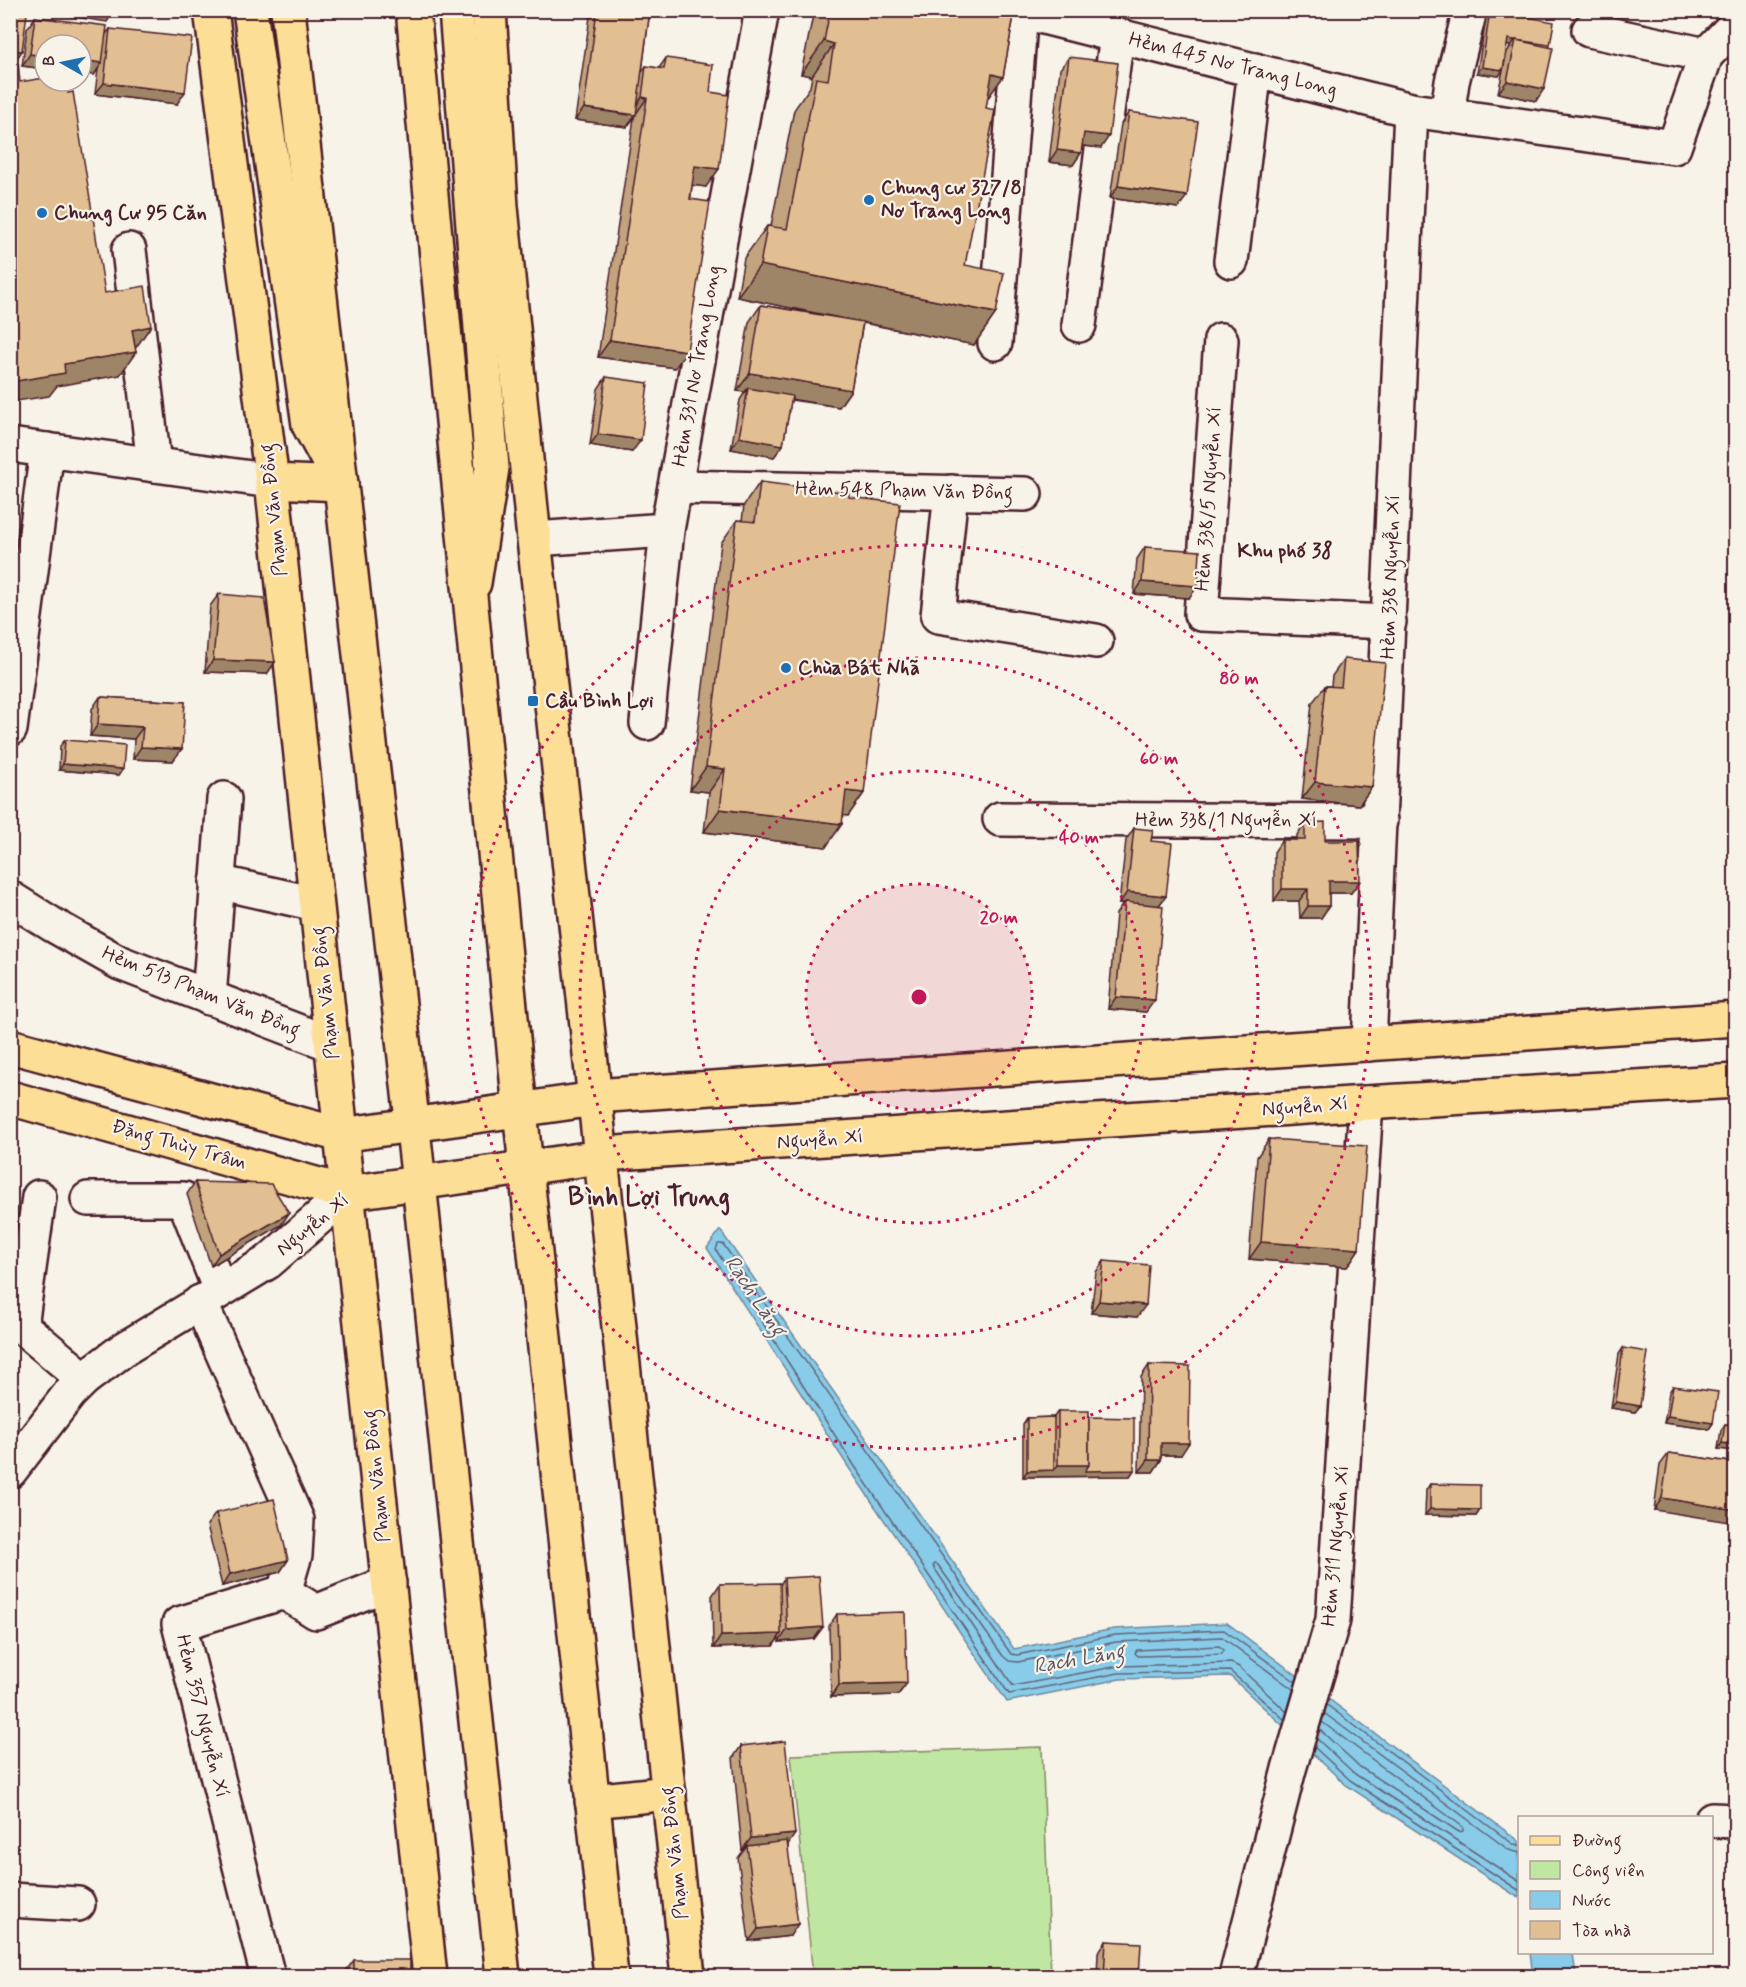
<svg xmlns="http://www.w3.org/2000/svg" width="1746" height="1987" font-family="Mynerve,sans-serif">
	<style>
		.green { fill: #c0e7a2; stroke: #858366; stroke-width: 1.5 }
		.water { fill: #88cce9; stroke: #6f879d; stroke-width: 1.5 }
		.lines { fill: none; stroke-linecap: round; stroke-linejoin: round }
		.shore { stroke: #636477; stroke-width: 1.5 }
		.minor-casing { stroke: #4a1f2b; stroke-width: 38 }
		.major-casing { stroke: #4a1f2b; stroke-width: 38 }
		.highway-casing { stroke: #4a1f2b; stroke-width: 38 }
		.minor { stroke: #f7f3e8; stroke-width: 33 }
		.major { stroke: #fcde96; stroke-width: 33 }
		.highway { stroke: #fcde96; stroke-width: 33 }
		.wall { fill: #c2a37e; stroke: #4a1f2b; stroke-width: 1.5 }
		.shaded-wall { fill: #9e8567; stroke: #4a1f2b; stroke-width: 1.5 }
		.building { fill: #e2be93; stroke: #4a1f2b; stroke-width: 1.5 }
		.ring { fill: none; stroke: #c2185b; stroke-width: 3; stroke-dasharray: 3 6 }
		.poi-dot { fill: #1f6fb2; stroke: #f7f3e8; stroke-width: 2 }
		.labels { text-anchor: middle; dominant-baseline: central; stroke-width: 4.5; stroke-linejoin: round; paint-order: stroke }
		.street-label { font-size: 20px; fill: #4a1f2b; stroke: #f7f3e8 }
		.poi-label { font-size: 20px; font-weight: bold; fill: #4a1f2b; stroke: #f7f3e8; text-anchor: start }
		.neighbourhood-label { font-size: 21px; font-weight: bold; fill: #4a1f2b; stroke: #f7f3e8 }
		.water-label { font-size: 21px; font-style: italic; fill: #5d5364; stroke: #f7f3e8 }
		.district-label { font-size: 26px; font-weight: bold; fill: #4a1f2b; stroke: #f7f3e8 }
		.centre { fill: #c2185b; stroke: #f7f3e8; stroke-width: 3 }
		.ring-label { font-size: 18px; text-anchor: middle; font-weight: bold; fill: #c2185b; stroke: #f7f3e8; stroke-width: 4.5; stroke-linejoin: round; paint-order: stroke }
	</style>
	<rect width="100%" height="100%" fill="#f7f3e8"/>
	<filter id="ink" filterUnits="userSpaceOnUse"><feTurbulence type="fractalNoise" baseFrequency=".0167" numOctaves="2"/><feDisplacementMap in="SourceGraphic" scale="12" xChannelSelector="R" yChannelSelector="G"/><feConvolveMatrix kernelMatrix="1 2 1 2 8 2 1 2 1" color-interpolation-filters="sRGB"/></filter>
	<g filter="url(#ink)">
		<polygon class="green" points="1042,1747 1051,1976 813,1976 791,1755"/>
		<g class="water">
			<polygon points="720,1230 1014,1649 1114,1629 1227,1623 1519,1841 1519,1898 1346,1785 1230,1676 1120,1679 1007,1702 849,1468 707,1248"/>
			<polygon points="1530,1953 1573,1953 1576,1976 1533,1976"/>
		</g>
		<g class="lines">
			<g class="shore">
				<polygon points="1219,1646 1224,1650 1222,1654 1138,1656 1135,1653 1137,1650"/>
				<polyline points="1327,1705 1513,1844 1520,1845"/>
				<polyline points="1287,1712 1239,1667 1231,1663 1119,1666 1013,1686 933,1566 935,1564 938,1565 1003,1656 1009,1661 1018,1662 1116,1642 1222,1637 1294,1690"/>
				<polyline points="1324,1713 1509,1850 1520,1853"/>
				<polyline points="1285,1720 1230,1671 1119,1673 1009,1694 854,1465 716,1250 718,1244 723,1244 1011,1654 1017,1655 1115,1635 1224,1630 1296,1682"/>
				<polyline points="1319,1729 1360,1767 1459,1832 1463,1831 1463,1827 1322,1722"/>
				<polyline points="1317,1739 1355,1774 1520,1882"/>
				<polyline points="1314,1747 1350,1780 1520,1891"/>
			</g>
			<defs>
				<g id="minor">
					<polyline points="1016,10 1411,110 1674,147 1706,55 1736,24"/>
					<polyline points="1589,30 1706,55"/>
					<polyline points="1447,115 1452,82 1470,10"/>
					<polyline points="129,250 154,465"/>
					<polyline points="1231,261 1255,70"/>
					<polyline points="1079,325 1117,35"/>
					<polyline points="1221,340 1201,614 1389,622"/>
					<polyline points="995,343 1021,10"/>
					<polyline points="10,445 272,481"/>
					<polyline points="675,487 1025,494"/>
					<polyline points="951,492 938,616 1096,641"/>
					<polyline points="534,539 667,530"/>
					<polyline points="647,723 667,530 762,10"/>
					<polyline points="10,729 47,450"/>
					<polyline points="1000,819 1380,821"/>
					<polyline points="217,882 316,904"/>
					<polyline points="10,898 53,925 120,963 331,1044"/>
					<polyline points="209,998 224,799"/>
					<polyline points="1369,1044 1411,110"/>
					<polyline points="39,1197 21,1326 84,1379"/>
					<polyline points="88,1199 184,1199 220,1290"/>
					<polyline points="200,1302 297,1520 295,1555 284,1592 179,1624 267,1973"/>
					<polyline points="10,1471 70,1393 84,1379 124,1349 268,1262 347,1193"/>
					<polyline points="284,1592 316,1612 389,1583"/>
					<polyline points="1712,1820 1736,1821"/>
					<polyline points="10,1900 78,1904"/>
					<polyline points="1236,1976 1289,1769 1333,1620 1366,1103"/>
				</g>
				<g id="major">
					<polyline points="211,10 272,481 430,1976"/>
					<polyline points="250,10 309,425 341,484"/>
					<polyline points="456,10 492,468 474,583"/>
					<polyline points="489,10 501,207 534,539 586,1016 688,1976"/>
					<polyline points="272,481 341,484"/>
					<polyline points="10,1046 341,1135 595,1099 609,1095 1736,1019"/>
					<polyline points="10,1098 347,1193 601,1157 617,1153 1366,1103 1736,1081"/>
					<polyline points="592,1801 669,1793"/>
				</g>
				<g id="highway">
					<polyline points="288,10 419,1183 503,1976"/>
					<polyline points="413,10 520,1110 611,1976"/>
				</g>
			</defs>
			<use href="#minor" class="minor-casing"/>
			<use href="#major" class="major-casing"/>
			<use href="#highway" class="highway-casing"/>
			<use href="#minor" class="minor"/>
			<use href="#major" class="major"/>
			<use href="#highway" class="highway"/>
		</g>
		<g class="wall">
			<polygon points="591,10 650,10 642,72 646,66 659,68 666,58 710,92 706,187 692,185 675,368 598,357 634,118 627,127 575,120"/>
			<polygon points="814,10 1015,10 1003,77 987,98 965,265 996,313 974,345 863,323 851,390 839,407 791,400 783,445 774,457 731,449 740,400 745,392 737,391 749,322 761,305 832,316 737,297 744,258 767,226 771,226 794,110 810,87 812,76 801,74"/>
			<polygon points="1489,10 1511,10 1512,14 1550,45 1536,101 1498,93 1507,52 1511,46 1507,45 1499,76 1477,73 1487,13"/>
			<polygon points="35,17 106,34 110,29 177,104 95,94 98,69 94,75 22,66 27,29"/>
			<polygon points="1069,57 1101,148 1082,146 1081,153 1073,165 1049,162 1060,69"/>
			<polygon points="1129,112 1178,208 1110,198 1121,124"/>
			<polygon points="606,377 632,452 590,445 598,389"/>
			<polygon points="760,482 864,793 848,816 844,815 826,847 704,832 709,792 690,790 721,543 737,520 742,521 744,505"/>
			<polygon points="1145,547 1189,598 1134,594 1137,559"/>
			<polygon points="219,594 275,662 267,674 205,672 210,606"/>
			<polygon points="1344,659 1372,787 1359,805 1302,799 1312,703 1325,686 1331,686 1332,676"/>
			<polygon points="100,697 185,702 173,761 133,759 134,739 90,736 92,709"/>
			<polygon points="65,740 123,769 119,775 59,770 60,746"/>
			<polygon points="1305,823 1325,841 1360,881 1351,893 1329,893 1329,906 1321,918 1300,918 1299,901 1274,901 1274,852 1282,840 1297,840 1297,835"/>
			<polygon points="1134,828 1151,841 1166,896 1159,905 1146,1012 1108,1009 1116,914 1123,904 1119,904 1126,840"/>
			<polygon points="1269,1139 1359,1249 1347,1267 1249,1259 1257,1157"/>
			<polygon points="195,1182 289,1213 281,1225 211,1266 187,1194"/>
			<polygon points="1104,1261 1137,1317 1091,1313 1096,1272"/>
			<polygon points="1623,1348 1640,1406 1635,1412 1611,1408 1619,1354"/>
			<polygon points="1149,1365 1181,1455 1161,1455 1161,1460 1153,1472 1139,1472 1141,1377"/>
			<polygon points="1673,1386 1713,1423 1709,1429 1664,1423 1669,1392"/>
			<polygon points="1058,1411 1089,1417 1134,1470 1130,1476 1023,1477 1023,1424 1027,1418 1054,1417"/>
			<polygon points="1725,1424 1736,1425 1736,1451 1718,1449 1721,1430"/>
			<polygon points="1669,1453 1736,1463 1654,1510 1660,1465"/>
			<polygon points="1430,1484 1480,1510 1476,1516 1425,1515 1426,1490"/>
			<polygon points="216,1513 288,1560 280,1572 222,1586 207,1525"/>
			<polygon points="784,1578 823,1627 814,1639 779,1642 779,1637 773,1646 713,1648 712,1596 720,1584 780,1585"/>
			<polygon points="837,1614 907,1683 898,1695 831,1697 829,1626"/>
			<polygon points="741,1746 788,1844 790,1936 749,1941 738,1858 744,1850 742,1850 733,1758"/>
			<polygon points="1106,1941 1139,1977 1097,1977 1098,1953"/>
			<polygon points="354,1960 410,1977 345,1977 345,1972"/>
		</g>
		<g class="shaded-wall">
			<polygon points="28,10 115,10 107,22"/>
			<polygon points="1508,39 1515,40 1511,46 1504,45"/>
			<polygon points="824,41 834,44 812,76 801,74"/>
			<polygon points="10,50 22,51 14,63 10,63"/>
			<polygon points="30,54 45,56 45,69 22,66"/>
			<polygon points="81,60 102,63 94,75 81,73"/>
			<polygon points="1482,67 1503,70 1499,76 1477,73"/>
			<polygon points="992,74 1003,77 980,109"/>
			<polygon points="1507,81 1544,89 1536,101 1498,93"/>
			<polygon points="104,83 185,92 177,104 95,94"/>
			<polygon points="642,97 647,98 627,127 575,120 584,108 629,115"/>
			<polygon points="1084,133 1109,136 1101,148 1076,145"/>
			<polygon points="1057,150 1081,153 1073,165 1049,162"/>
			<polygon points="695,166 719,169 706,187 682,184"/>
			<polygon points="1118,186 1187,196 1178,208 1110,198"/>
			<polygon points="760,265 996,313 974,345 737,297"/>
			<polygon points="151,326 135,349 132,330"/>
			<polygon points="610,340 687,351 675,368 598,357"/>
			<polygon points="136,352 120,375 57,386 49,396 10,402 10,382 64,364"/>
			<polygon points="750,373 851,390 839,407 747,392 748,388 745,392 737,391"/>
			<polygon points="598,434 641,440 632,452 590,445"/>
			<polygon points="739,437 783,445 774,457 731,449"/>
			<polygon points="1142,582 1198,586 1189,598 1134,594"/>
			<polygon points="213,660 275,662 267,674 205,672"/>
			<polygon points="98,724 143,727 134,739 90,736"/>
			<polygon points="141,747 182,749 173,761 133,759"/>
			<polygon points="63,764 123,769 119,775 59,770"/>
			<polygon points="706,767 725,769 709,792 690,790"/>
			<polygon points="1315,782 1372,787 1359,805 1302,799"/>
			<polygon points="846,791 864,793 848,816 830,814"/>
			<polygon points="720,809 842,824 826,847 704,832"/>
			<polygon points="1329,881 1360,881 1351,893 1320,893"/>
			<polygon points="1282,889 1308,889 1299,901 1274,901"/>
			<polygon points="1127,892 1166,896 1157,908 1125,902 1123,904 1119,904"/>
			<polygon points="1308,906 1329,906 1321,918 1300,918"/>
			<polygon points="1116,997 1155,1000 1146,1012 1108,1009"/>
			<polygon points="289,1213 281,1225 211,1266 219,1254"/>
			<polygon points="1261,1242 1359,1249 1347,1267 1249,1259"/>
			<polygon points="1099,1301 1146,1305 1137,1317 1091,1313"/>
			<polygon points="1616,1402 1640,1406 1635,1412 1611,1408"/>
			<polygon points="1668,1416 1713,1423 1709,1429 1664,1423"/>
			<polygon points="1161,1443 1189,1443 1181,1455 1153,1455"/>
			<polygon points="1722,1443 1736,1445 1736,1451 1718,1449"/>
			<polygon points="1148,1460 1161,1460 1153,1472 1139,1472"/>
			<polygon points="1058,1465 1089,1465 1134,1470 1130,1476 1023,1477 1027,1471 1054,1470"/>
			<polygon points="1662,1498 1736,1510 1736,1523 1654,1510"/>
			<polygon points="1430,1509 1480,1510 1476,1516 1425,1515"/>
			<polygon points="288,1560 280,1572 222,1586 230,1574"/>
			<polygon points="823,1627 814,1639 779,1642 787,1630"/>
			<polygon points="781,1634 773,1646 713,1648 721,1636"/>
			<polygon points="907,1683 898,1695 831,1697 839,1685"/>
			<polygon points="795,1834 787,1846 747,1846 744,1850 742,1850 751,1838"/>
			<polygon points="798,1924 790,1936 749,1941 758,1929"/>
		</g>
		<g class="building">
			<polygon points="597,10 650,10 636,115 584,108"/>
			<polygon points="830,10 1015,10 1003,77 992,74 986,108 995,110 965,265 1004,273 996,313 760,265 767,226 787,229 816,78 828,80 834,44 824,41"/>
			<polygon points="1490,10 1513,11 1512,14 1554,22 1550,45 1508,39 1503,70 1482,67"/>
			<polygon points="10,11 27,13 22,51 10,50"/>
			<polygon points="35,17 107,26 102,63 81,60 81,45 45,45 45,56 30,54"/>
			<polygon points="110,29 192,38 185,92 104,83"/>
			<polygon points="1516,40 1553,48 1544,89 1507,81"/>
			<polygon points="1069,57 1118,63 1109,136 1084,133 1081,153 1057,150"/>
			<polygon points="666,58 713,65 710,92 729,95 719,169 695,166 690,199 710,202 687,351 610,340 647,98 642,97 646,66 664,69"/>
			<polygon points="18,64 20,82 45,78 45,81 66,81 68,93 73,92 105,293 145,286 151,326 132,330 136,352 64,364 65,373 10,382 10,65"/>
			<polygon points="1129,112 1198,122 1187,196 1118,186"/>
			<polygon points="761,305 863,322 851,390 750,373"/>
			<polygon points="606,377 648,383 641,440 598,434"/>
			<polygon points="748,388 792,396 783,445 739,437"/>
			<polygon points="760,482 849,493 849,497 900,503 864,793 846,791 842,824 720,809 725,769 706,767 737,520 755,522"/>
			<polygon points="1145,547 1200,551 1198,586 1142,582"/>
			<polygon points="219,594 264,598 275,662 213,660"/>
			<polygon points="1344,659 1385,663 1372,787 1315,782 1325,686 1341,687"/>
			<polygon points="100,697 185,702 182,749 141,747 143,727 98,724"/>
			<polygon points="65,740 125,745 123,769 63,764"/>
			<polygon points="1325,822 1325,841 1359,841 1360,881 1329,881 1329,906 1308,906 1308,889 1282,889 1282,840 1305,840 1305,823"/>
			<polygon points="1134,828 1153,830 1151,841 1172,843 1166,896 1127,892"/>
			<polygon points="1125,902 1163,906 1155,1000 1116,997"/>
			<polygon points="1269,1139 1367,1146 1359,1249 1261,1242"/>
			<polygon points="195,1182 271,1184 289,1213 219,1254"/>
			<polygon points="1104,1261 1149,1265 1146,1305 1099,1301"/>
			<polygon points="1623,1348 1648,1352 1640,1406 1616,1402"/>
			<polygon points="1149,1365 1190,1366 1189,1443 1161,1443 1161,1460 1148,1460"/>
			<polygon points="1673,1386 1718,1392 1713,1423 1668,1416"/>
			<rect x="1058" y="1411" width="31" height="54"/>
			<polygon points="1054,1417 1054,1470 1027,1471 1027,1418"/>
			<polygon points="1089,1417 1134,1418 1134,1470 1085,1471 1089,1465"/>
			<polygon points="1725,1424 1736,1425 1736,1445 1722,1443"/>
			<polygon points="1669,1453 1736,1463 1736,1510 1662,1498"/>
			<polygon points="1430,1484 1480,1485 1480,1510 1430,1509"/>
			<polygon points="274,1499 288,1560 230,1574 216,1513"/>
			<polygon points="819,1576 823,1627 787,1630 784,1578"/>
			<polygon points="780,1583 781,1634 721,1636 720,1584"/>
			<polygon points="905,1612 907,1683 839,1685 837,1614"/>
			<polygon points="785,1741 795,1834 751,1838 741,1746"/>
			<polygon points="787,1841 798,1924 758,1929 747,1846"/>
			<polygon points="1106,1941 1141,1943 1139,1977 1104,1977"/>
			<polygon points="10,1959 15,1960 13,1977 10,1977"/>
			<rect x="354" y="1960" width="56" height="17"/>
		</g>
	</g>
	<circle cx="919" cy="997" r="113" fill="#c2185b" fill-opacity=".12"/>
	<g class="ring">
		<circle cx="919" cy="997" r="113"/>
		<circle cx="919" cy="997" r="226"/>
		<circle cx="919" cy="997" r="339"/>
		<circle cx="919" cy="997" r="452"/>
	</g>
	<g class="poi-dot">
		<circle cx="869" cy="200" r="6"/>
		<circle cx="42" cy="213" r="6"/>
		<circle cx="786" cy="668" r="6"/>
		<rect x="527" y="695" width="12" height="12" rx="3"/>
	</g>
	<g class="labels">
		<g class="street-label">
			<text transform="translate(1233 65) rotate(14)">Hẻm 445 Nơ Trang Long</text>
			<text transform="translate(697 366) rotate(-80)">Hẻm 331 Nơ Trang Long</text>
			<text transform="translate(904 491) rotate(1)">Hẻm 548 Phạm Văn Đồng</text>
			<text transform="translate(1209 499) rotate(-86)">Hẻm 338/5 Nguyễn Xí</text>
			<text transform="translate(274 510) rotate(-96)">Phạm Văn Đồng</text>
			<text transform="translate(1391 577) rotate(-88)">Hẻm 338 Nguyễn Xí</text>
			<text x="1226" y="820">Hẻm 338/1 Nguyễn Xí</text>
			<text transform="translate(201 992) rotate(22)">Hẻm 513 Phạm Văn Đồng</text>
			<text transform="translate(326 993) rotate(-96)">Phạm Văn Đồng</text>
			<text transform="translate(1305 1107) rotate(-4)">Nguyễn Xí</text>
			<text transform="translate(820 1140) rotate(-4)">Nguyễn Xí</text>
			<text transform="translate(179 1145) rotate(16)">Đặng Thùy Trâm</text>
			<text transform="translate(313 1225) rotate(-39)">Nguyễn Xí</text>
			<text transform="translate(377 1476) rotate(-96)">Phạm Văn Đồng</text>
			<text transform="translate(1336 1546) rotate(-85)">Hẻm 311 Nguyễn Xí</text>
			<text transform="translate(202 1716) rotate(76)">Hẻm 357 Nguyễn Xí</text>
			<text transform="translate(675 1853) rotate(-96)">Phạm Văn Đồng</text>
		</g>
		<g class="poi-label">
			<text x="881" y="188">Chung cư 327/8<tspan x="881" dy="23">Nơ Trang Long</tspan></text>
			<text x="54" y="213">Chung Cư 95 Căn</text>
			<text x="798" y="668">Chùa Bát Nhã</text>
			<text x="545" y="701">Cầu Bình Lợi</text>
		</g>
		<g class="neighbourhood-label">
			<text x="1285" y="551">Khu phố 38</text>
		</g>
		<g class="water-label">
			<text transform="translate(755 1296) rotate(56)">Rạch Lăng</text>
			<text transform="translate(1079 1659) rotate(-10)">Rạch Lăng</text>
		</g>
		<g class="district-label">
			<text x="649" y="1198">Bình Lợi Trung</text>
		</g>
	</g>
	<circle cx="919" cy="997" r="9" class="centre"/>
	<g class="ring-label">
		<text x="1239" y="684">80 m</text>
		<text x="1159" y="764">60 m</text>
		<text x="1079" y="843">40 m</text>
		<text x="999" y="923">20 m</text>
	</g>
	<rect width="1746" height="1987" fill="none" stroke="#f7f3e8" stroke-width="36"/>
	<rect x="18" y="18" width="1710" height="1951" fill="none" stroke="#4a1f2b" stroke-width="2" filter="url(#ink)"/>
	<rect x="1518" y="1816" width="195" height="138" fill="#f7f3e8" stroke="#b29e9c" stroke-width="1.5"/>
	<rect x="1530" y="1836" width="30" height="9" fill="#fcde96" stroke="#b29e9c" stroke-width="1.5"/>
	<text x="1572" y="1846" font-size="18" fill="#4a1f2b">Đường</text>
	<rect x="1530" y="1861" width="30" height="18" fill="#c0e7a2" stroke="#b29e9c" stroke-width="1.5"/>
	<text x="1572" y="1876" font-size="18" fill="#4a1f2b">Công viên</text>
	<rect x="1530" y="1891" width="30" height="18" fill="#88cce9" stroke="#b29e9c" stroke-width="1.5"/>
	<text x="1572" y="1906" font-size="18" fill="#4a1f2b">Nước</text>
	<rect x="1530" y="1921" width="30" height="18" fill="#e2be93" stroke="#b29e9c" stroke-width="1.5"/>
	<text x="1572" y="1936" font-size="18" fill="#4a1f2b">Tòa nhà</text>
	<g transform="translate(63 63) rotate(279)"><circle r="28" fill="#f7f3e8" stroke="#b29e9c" stroke-width="1.5"/>
	<path d="M0-4.5L10 22L0 15L-10 22Z" fill="#1f6fb2"/>
	<text y="-9" font-size="16" font-weight="bold" text-anchor="middle" fill="#4a1f2b">B</text>
	</g>
</svg>
